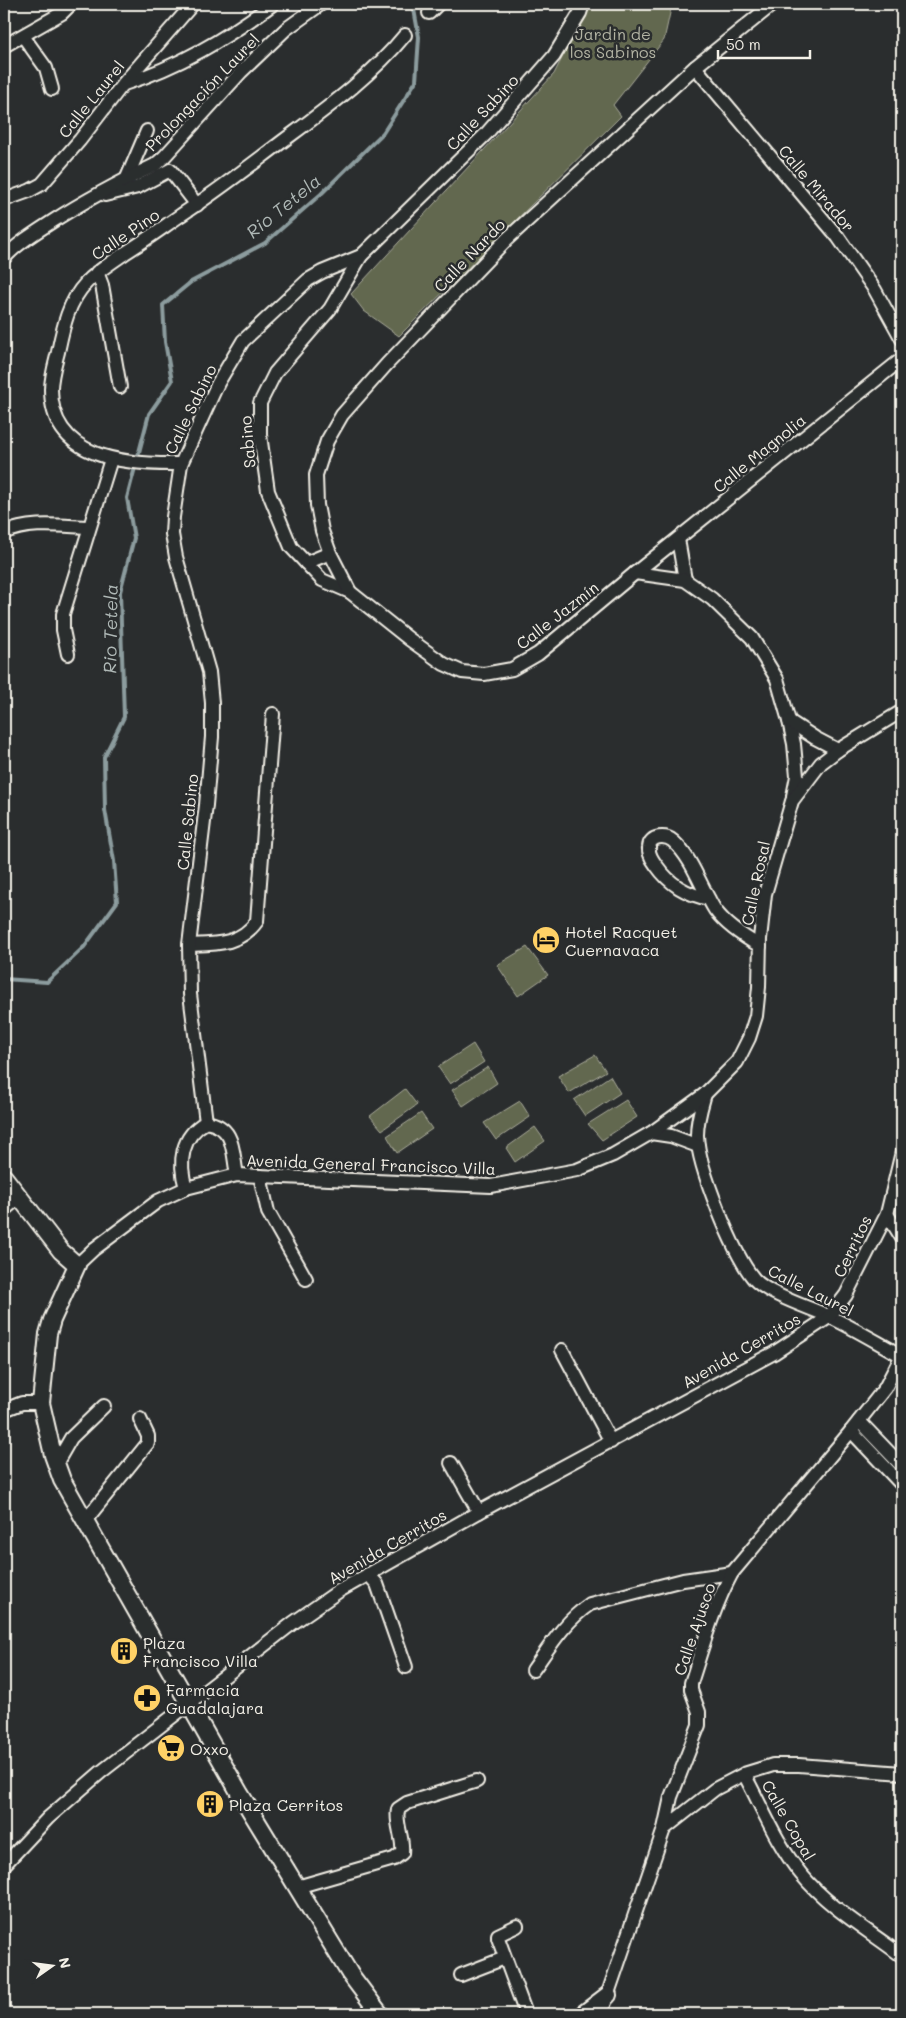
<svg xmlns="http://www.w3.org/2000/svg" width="906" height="2018" font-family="Mali,sans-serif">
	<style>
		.green { fill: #62684f; stroke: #abac9c }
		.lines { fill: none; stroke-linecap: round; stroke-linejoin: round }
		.stream { stroke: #8c9c9e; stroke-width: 4 }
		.street-casing { stroke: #f4f1e8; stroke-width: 16 }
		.secondary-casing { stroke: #f4f1e8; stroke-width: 20 }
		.street { stroke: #2a2d2e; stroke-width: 12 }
		.secondary { stroke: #2a2d2e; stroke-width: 16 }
		.labels { text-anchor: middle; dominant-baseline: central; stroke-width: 5; stroke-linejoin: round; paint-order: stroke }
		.park-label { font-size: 16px; fill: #b2b3a3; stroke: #2a2d2e }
		.street-label { font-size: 16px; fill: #f4f1e8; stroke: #2a2d2e }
		.poi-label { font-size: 16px; fill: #f4f1e8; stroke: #2a2d2e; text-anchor: start }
		.water-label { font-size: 18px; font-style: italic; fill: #afb8b6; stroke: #2a2d2e }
	</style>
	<rect width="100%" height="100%" fill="#2a2d2e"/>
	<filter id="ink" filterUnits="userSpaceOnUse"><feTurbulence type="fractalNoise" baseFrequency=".02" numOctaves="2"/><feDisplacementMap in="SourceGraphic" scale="10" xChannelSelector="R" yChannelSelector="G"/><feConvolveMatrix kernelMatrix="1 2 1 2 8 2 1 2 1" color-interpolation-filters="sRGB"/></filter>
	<g filter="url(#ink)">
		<g class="green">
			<polygon points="589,4 672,4 664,40 613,105 621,116 399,336 364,311 351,294 554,74"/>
			<polygon points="527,947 548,975 518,996 497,965"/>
			<polygon points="473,1044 484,1062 450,1084 438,1067"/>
			<polygon points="595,1055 606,1071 569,1093 558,1076"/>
			<polygon points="488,1067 497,1083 463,1106 452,1090"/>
			<polygon points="610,1076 620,1093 585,1116 574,1100"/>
			<polygon points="405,1089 417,1105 382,1130 370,1116"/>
			<polygon points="626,1100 637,1117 602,1140 588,1124"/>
			<polygon points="520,1101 530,1117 496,1140 484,1123"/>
			<polygon points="421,1113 432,1129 397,1153 387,1136"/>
			<polygon points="535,1127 545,1141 515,1162 506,1148"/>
		</g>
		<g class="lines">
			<polyline class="stream" points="4,979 47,982 84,947 117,902 114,861 105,810 104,757 124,717 120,592 134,538 127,498 149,414 172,381 165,342 163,305 191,282 265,243 321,194 383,133 416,81 419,37 413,4"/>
			<defs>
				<g id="street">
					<polyline points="429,13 438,4"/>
					<polyline points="23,36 46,68 52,89"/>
					<polyline points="4,46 62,13 71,4"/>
					<polyline points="695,67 838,237 875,290 902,339"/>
					<path d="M124,84C180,66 225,39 273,4"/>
					<polyline points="126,180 147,131"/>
					<polyline points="105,195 138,187 170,170 197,205"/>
					<polyline points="4,200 29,191 42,184 80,140 123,84 191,6 189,4"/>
					<polyline points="361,256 330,309 275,373 260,403 260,435 268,491 291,547 322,580 350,592 409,639 444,664 462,672 484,674 512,669 538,654 635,573 902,359"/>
					<path d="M4,258C18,243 36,232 53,221C86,200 120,182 155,165L164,157L241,72L286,29L321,4"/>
					<polyline points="97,272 102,285 120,387"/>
					<path d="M181,464C128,465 51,460 51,389C51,377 55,364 58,352C63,328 68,302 86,283C97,271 111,263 125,253C144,241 162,228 181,215C215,193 247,168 279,144C323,111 370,78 405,35"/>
					<path d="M4,533C30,521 61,526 89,527"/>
					<polyline points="678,539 685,580"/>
					<polyline points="306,563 330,553"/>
					<polyline points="635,573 685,580 712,599 752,638 777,679 789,721 794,744 797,776 793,796"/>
					<polyline points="350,592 330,553 322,531 317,505 316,475 327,441 342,415 387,364 507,239 695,67 773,4"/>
					<polyline points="68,654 63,630 63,614 111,459"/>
					<polyline points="789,721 815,738 838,750"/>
					<path d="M709,899C686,894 670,885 656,865C653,861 648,853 649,847C650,835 666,835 673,841C693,859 701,888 715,910C726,925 744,937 760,946"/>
					<path d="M189,945C216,944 240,945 257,921L273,714"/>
					<path d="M705,1094C701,1108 697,1120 697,1135C698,1167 733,1254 754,1279C769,1295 808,1307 828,1316C854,1328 878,1343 902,1356"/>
					<polyline points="206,1122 190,994 189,945 206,805 212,737 212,703 209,672 176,557 172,534 173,517 181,464 218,383 243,341 308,280 322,272 361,256 486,134 554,56 580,13 583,4"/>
					<polyline points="651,1133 671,1136 698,1146"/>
					<polyline points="260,1176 268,1212 306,1279"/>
					<path d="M186,1188C178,1162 181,1136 206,1122C236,1127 232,1152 237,1175"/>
					<polyline points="4,1210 18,1198"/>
					<polyline points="887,1214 902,1238"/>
					<polyline points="77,1265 94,1249 158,1201 186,1188 237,1175 491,1186 577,1170 613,1155 651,1133 705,1094 737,1062 749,1038 756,1016 759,987 760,939 765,894 792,801 821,763 838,750 902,711"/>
					<polyline points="562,1350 611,1442"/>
					<polyline points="4,1410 22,1403 41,1403"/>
					<polyline points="859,1421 902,1466"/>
					<polyline points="851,1431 902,1485"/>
					<polyline points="451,1463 479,1512"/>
					<polyline points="56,1464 71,1438 104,1406"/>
					<polyline points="85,1521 148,1443 148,1436 140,1419"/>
					<polyline points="368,1574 377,1584 406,1667"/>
					<path d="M533,1670C550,1646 565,1621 590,1604L683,1580L732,1573"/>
					<path d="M744,1774C762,1807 777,1845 801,1874C828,1907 868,1930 902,1956"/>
					<polyline points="664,1829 715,1789 744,1774 773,1765 799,1765 902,1773"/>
					<polyline points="4,1865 48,1818 101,1772 293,1623 339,1591 479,1512 774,1353 829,1317 846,1295 887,1214 902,1152"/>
					<path d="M297,1887L394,1859L402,1853C404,1838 395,1824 398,1809L407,1803L477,1781"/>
					<polyline points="517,1926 498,1935 498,1938 526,2014"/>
					<polyline points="461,1975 505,1958"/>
					<path d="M601,2014L664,1829L671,1797L699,1725V1712L691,1690V1683C703,1646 713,1608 732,1573L851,1431L885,1388L902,1355"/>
				</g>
				<g id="secondary">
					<polyline points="4,1177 61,1251 77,1265 52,1320 48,1334 41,1403 53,1455 62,1480 239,1792 350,1974 380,2014"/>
					<polyline points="583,2014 608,1995"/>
				</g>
			</defs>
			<use href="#street" class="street-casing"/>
			<use href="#secondary" class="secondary-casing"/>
			<use href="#street" class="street"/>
			<use href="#secondary" class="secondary"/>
		</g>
	</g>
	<defs>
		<symbol id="hotel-disc" viewBox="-11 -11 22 22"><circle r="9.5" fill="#ffd166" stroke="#2a2d2e"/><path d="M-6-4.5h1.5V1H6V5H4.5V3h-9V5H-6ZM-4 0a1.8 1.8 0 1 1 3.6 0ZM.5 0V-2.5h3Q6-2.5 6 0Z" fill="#111"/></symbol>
		<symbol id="building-disc" viewBox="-11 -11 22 22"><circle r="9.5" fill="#ffd166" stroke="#2a2d2e"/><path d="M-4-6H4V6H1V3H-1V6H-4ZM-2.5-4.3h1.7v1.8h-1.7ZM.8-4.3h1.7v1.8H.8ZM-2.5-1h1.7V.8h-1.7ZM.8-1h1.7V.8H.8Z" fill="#111"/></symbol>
		<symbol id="pharmacy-disc" viewBox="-11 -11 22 22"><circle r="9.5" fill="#ffd166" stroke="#2a2d2e"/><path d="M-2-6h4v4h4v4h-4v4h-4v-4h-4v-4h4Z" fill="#111"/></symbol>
		<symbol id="supermarket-disc" viewBox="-11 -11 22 22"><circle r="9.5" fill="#ffd166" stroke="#2a2d2e"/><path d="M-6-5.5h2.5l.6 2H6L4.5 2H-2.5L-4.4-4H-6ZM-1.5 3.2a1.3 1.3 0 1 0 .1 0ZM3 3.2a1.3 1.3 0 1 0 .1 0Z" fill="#111"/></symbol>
	</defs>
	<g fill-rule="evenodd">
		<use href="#hotel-disc" x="530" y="924" width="32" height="32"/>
		<use href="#building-disc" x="108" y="1635" width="32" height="32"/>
		<use href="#pharmacy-disc" x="131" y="1682" width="32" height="32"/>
		<use href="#supermarket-disc" x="155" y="1732" width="32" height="32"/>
		<use href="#building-disc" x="194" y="1788" width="32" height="32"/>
	</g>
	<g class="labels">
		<g class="park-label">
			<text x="613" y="33">Jardin de<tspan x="613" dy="18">los Sabinos</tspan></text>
		</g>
		<g class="street-label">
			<text transform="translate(202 92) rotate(-46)">Prolongación Laurel</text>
			<text transform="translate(91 99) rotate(-51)">Calle Laurel</text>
			<text transform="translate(482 112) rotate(-47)">Calle Sabino</text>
			<text transform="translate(817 188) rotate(50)">Calle Mirador</text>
			<text transform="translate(125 234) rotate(-34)">Calle Pino</text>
			<text transform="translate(469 255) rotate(-46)">Calle Nardo</text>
			<text transform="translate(190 409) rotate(-64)">Calle Sabino</text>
			<text transform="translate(247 442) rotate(-95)">Sabino</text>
			<text transform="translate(759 453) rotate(-39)">Calle Magnolia</text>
			<text transform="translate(557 615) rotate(-38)">Calle Jazmín</text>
			<text transform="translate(187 822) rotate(-84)">Calle Sabino</text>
			<text transform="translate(755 883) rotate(-78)">Calle Rosal</text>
			<text transform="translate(371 1164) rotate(2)">Avenida General Francisco Villa</text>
			<text transform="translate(852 1246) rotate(-64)">Cerritos</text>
			<text transform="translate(811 1290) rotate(27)">Calle Laurel</text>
			<text transform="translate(741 1350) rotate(-30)">Avenida Cerritos</text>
			<text transform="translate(387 1546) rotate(-30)">Avenida Cerritos</text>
			<text transform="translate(694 1629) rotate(-71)">Calle Ajusco</text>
			<text transform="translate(789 1820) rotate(60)">Calle Copal</text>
		</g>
		<g class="poi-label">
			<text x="565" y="931">Hotel Racquet<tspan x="565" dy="18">Cuernavaca</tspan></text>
			<text x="143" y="1642">Plaza<tspan x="143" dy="18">Francisco Villa</tspan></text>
			<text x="166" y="1689">Farmacia<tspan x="166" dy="18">Guadalajara</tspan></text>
			<text x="190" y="1748">Oxxo</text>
			<text x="229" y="1804">Plaza Cerritos</text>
		</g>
		<g class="water-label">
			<text transform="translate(283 206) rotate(-39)">Rio Tetela</text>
			<text transform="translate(110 629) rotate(-89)">Rio Tetela</text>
		</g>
	</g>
	<rect width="906" height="2018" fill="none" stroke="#2a2d2e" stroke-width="20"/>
	<rect x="10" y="10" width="886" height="1998" fill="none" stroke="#f4f1e8" stroke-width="2" filter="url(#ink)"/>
	<g transform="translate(52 1966) rotate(76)" stroke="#2a2d2e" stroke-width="4" paint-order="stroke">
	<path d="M0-4L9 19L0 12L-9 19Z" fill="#f4f1e8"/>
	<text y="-8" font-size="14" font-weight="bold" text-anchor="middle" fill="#f4f1e8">N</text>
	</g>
	<path d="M718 50v8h92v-8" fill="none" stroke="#f4f1e8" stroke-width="2.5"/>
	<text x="726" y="50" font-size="15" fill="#f4f1e8" stroke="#2a2d2e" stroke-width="4" paint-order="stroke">50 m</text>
</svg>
